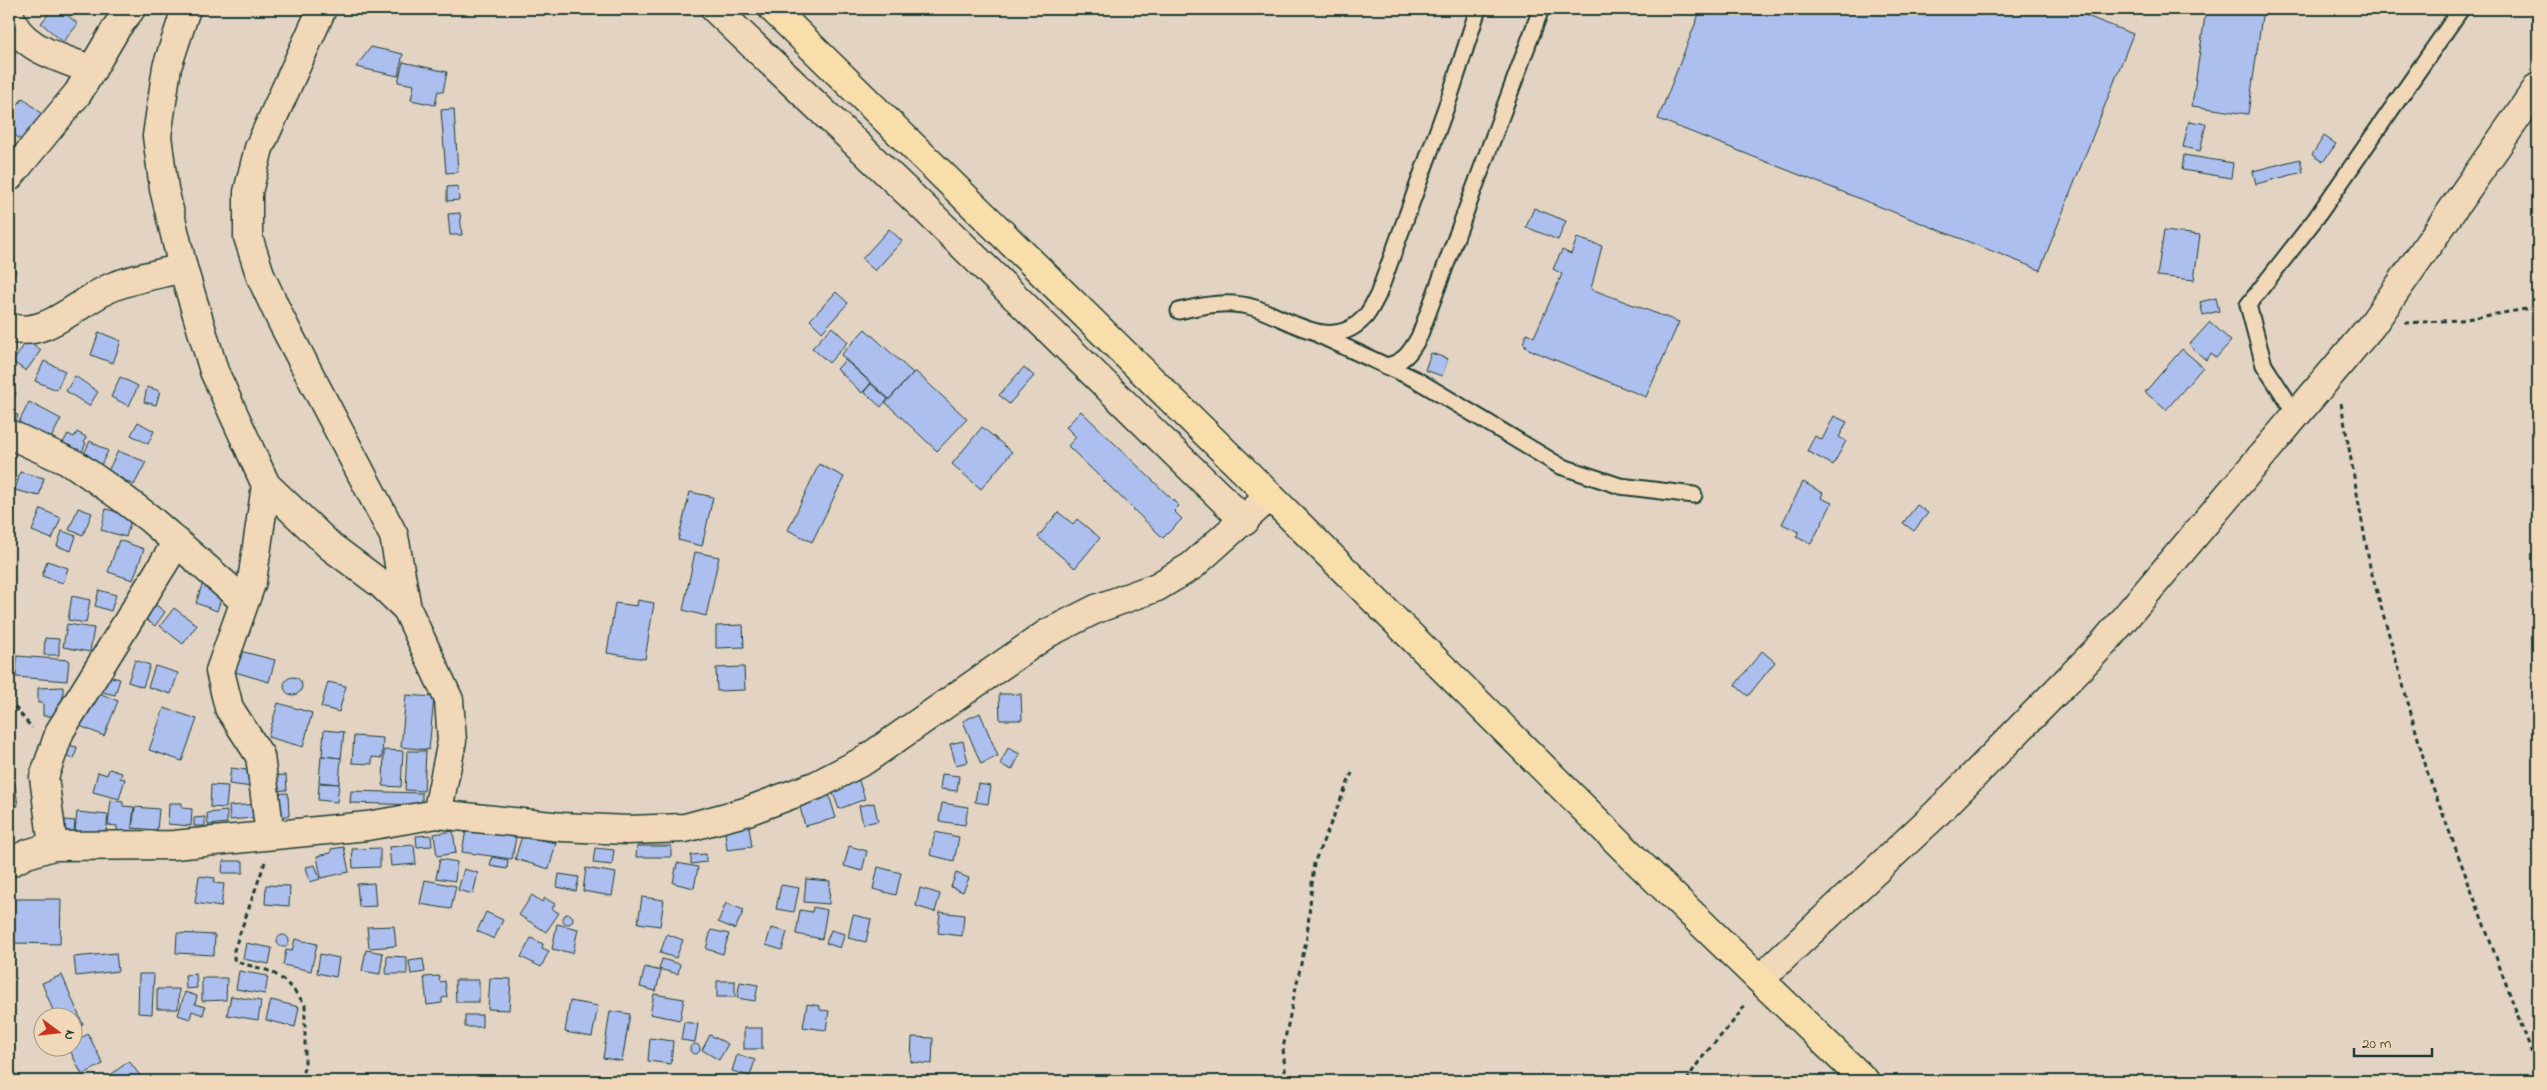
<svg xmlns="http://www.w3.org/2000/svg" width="2547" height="1090" font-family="'Indie Flower',sans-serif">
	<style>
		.building { fill: #acbfee; stroke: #1f3d34 }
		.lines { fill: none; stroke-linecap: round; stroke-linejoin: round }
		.lane-casing { stroke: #1f3d34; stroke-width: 19 }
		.street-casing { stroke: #1f3d34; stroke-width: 31 }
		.secondary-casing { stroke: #1f3d34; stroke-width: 31 }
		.highway-casing { stroke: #1f3d34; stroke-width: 31 }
		.path { stroke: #1f3d34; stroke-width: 3; stroke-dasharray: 5 4; stroke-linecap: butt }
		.lane { stroke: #f0d8b8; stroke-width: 15 }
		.street { stroke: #f0d8b8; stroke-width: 28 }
		.secondary { stroke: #f0d8b8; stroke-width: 28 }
		.highway { stroke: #f8deab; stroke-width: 28 }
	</style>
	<rect width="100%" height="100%" fill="#e2d3c3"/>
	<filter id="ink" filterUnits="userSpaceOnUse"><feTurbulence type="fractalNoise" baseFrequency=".02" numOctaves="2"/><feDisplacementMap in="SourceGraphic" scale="10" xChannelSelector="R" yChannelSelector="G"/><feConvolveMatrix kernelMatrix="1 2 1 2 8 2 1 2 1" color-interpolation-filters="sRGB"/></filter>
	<g filter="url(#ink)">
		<g class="building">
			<polygon points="53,9 60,9 78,24 63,42 41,23"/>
			<polygon points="1701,9 2069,9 2133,34 2040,270 1658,119"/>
			<polygon points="2206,9 2263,9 2248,114 2192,106"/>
			<polygon points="371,47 403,54 398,76 356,67"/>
			<polygon points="403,62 447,72 443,92 438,91 435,105 411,100 414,85 398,82"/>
			<polygon points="23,98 43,115 22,141 9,130 9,116"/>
			<polygon points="454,109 458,172 446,173 441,110"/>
			<polygon points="2189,121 2206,124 2200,151 2183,147"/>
			<polygon points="2324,136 2336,144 2323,162 2312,155"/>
			<polygon points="2184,155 2233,163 2231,178 2182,170"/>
			<polygon points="2300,159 2303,172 2256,184 2253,171"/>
			<polygon points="458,186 459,200 447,201 447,187"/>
			<polygon points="1534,208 1566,221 1558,240 1526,227"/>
			<polygon points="460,213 462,235 450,235 448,214"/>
			<polygon points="889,229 902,241 875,271 862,259"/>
			<polygon points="2164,231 2200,235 2194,280 2157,276"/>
			<polygon points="1577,238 1602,246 1591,289 1679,322 1646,397 1533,351 1525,347 1526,345 1523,343 1527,333 1534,337 1562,274 1553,269 1562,250 1571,254"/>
			<polygon points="9,267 16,271 9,286"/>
			<polygon points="836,292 848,303 822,332 810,320"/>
			<polygon points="2216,298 2219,311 2203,315 2200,302"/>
			<polygon points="2210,322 2231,341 2216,358 2211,354 2206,360 2189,345"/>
			<polygon points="832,327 848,342 829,363 812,348"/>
			<polygon points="865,329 913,373 889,399 841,355"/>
			<polygon points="99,332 121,341 113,363 91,355"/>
			<polygon points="27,340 41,350 26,371 13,362"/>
			<polygon points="2182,349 2203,367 2166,410 2145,392"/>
			<polygon points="1431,353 1448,359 1442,376 1425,370"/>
			<polygon points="845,360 871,383 862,393 837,369"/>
			<polygon points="44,361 65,371 57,390 35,381"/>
			<polygon points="1024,367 1034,376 1009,404 999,395"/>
			<polygon points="915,371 967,419 937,451 886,403"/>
			<polygon points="75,376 98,392 89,406 66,391"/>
			<polygon points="120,377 138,386 129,406 111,397"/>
			<polygon points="871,384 888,399 881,407 864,392"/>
			<polygon points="147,387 160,391 156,405 144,402"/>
			<polygon points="9,390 16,392 12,410 9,410"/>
			<polygon points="29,402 61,419 50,440 18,424"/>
			<polygon points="1081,411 1179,506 1174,511 1182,519 1163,538 1068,446 1076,437 1066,427"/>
			<polygon points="9,413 18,415 14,430 9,429"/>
			<polygon points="1834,416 1847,422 1839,437 1846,441 1833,465 1807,451 1815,436 1822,440"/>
			<polygon points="138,422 154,431 148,444 131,435"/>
			<polygon points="982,427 1012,452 981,489 952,464"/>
			<polygon points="77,432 86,437 84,442 86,443 80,456 61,446 68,434 74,437"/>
			<polygon points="90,441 108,451 100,467 82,458"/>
			<polygon points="118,451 146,462 134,485 108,471"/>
			<polygon points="819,464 844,477 812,542 788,530"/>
			<polygon points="20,472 44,478 39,496 15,490"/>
			<polygon points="1803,482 1823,493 1821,498 1832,503 1811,544 1796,537 1799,532 1782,524"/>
			<polygon points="690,492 713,497 702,546 678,540"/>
			<polygon points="1917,505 1928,513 1914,531 1903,523"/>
			<polygon points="78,508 92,513 83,535 69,530"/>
			<polygon points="41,509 61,518 52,539 32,531"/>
			<polygon points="106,509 132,516 126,537 101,530"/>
			<polygon points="1058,512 1073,524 1077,519 1100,538 1075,568 1038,537"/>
			<polygon points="9,528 13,529 9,550"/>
			<polygon points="62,531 76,536 71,551 57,546"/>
			<polygon points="119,540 144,549 133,580 108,572"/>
			<polygon points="695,552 719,557 706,616 683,610"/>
			<polygon points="47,561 68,568 63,583 42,576"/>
			<polygon points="203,582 224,590 217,611 196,603"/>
			<polygon points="99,590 116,595 111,611 95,606"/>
			<polygon points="72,596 90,600 86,623 68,620"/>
			<polygon points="147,598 165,612 155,626 137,613"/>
			<polygon points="638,600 654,603 645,659 607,653 615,603 637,606"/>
			<polygon points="174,608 197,625 183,644 160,626"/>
			<polygon points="67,624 94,628 90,652 63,647"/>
			<polygon points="743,625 744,647 716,648 716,626"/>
			<polygon points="45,638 59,639 59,655 44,655"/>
			<polygon points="240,651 275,660 269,682 235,672"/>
			<polygon points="1762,651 1775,662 1748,696 1735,685"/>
			<polygon points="17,656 69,660 67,681 16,677"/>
			<polygon points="135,660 150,665 143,687 128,682"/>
			<polygon points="155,666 178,673 171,694 148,687"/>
			<polygon points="744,667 745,690 717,691 716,668"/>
			<polygon points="103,675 120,679 115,695 98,691"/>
			<circle cx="293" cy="686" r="9"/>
			<polygon points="328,682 346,686 339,712 321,707"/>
			<polygon points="63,687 63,716 43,716 43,703 38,703 38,688"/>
			<polygon points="94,691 118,701 104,736 80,726"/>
			<polygon points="999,694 1021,694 1022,720 1000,720"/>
			<polygon points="406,695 434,697 429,750 401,747"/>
			<polygon points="278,703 312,713 303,747 268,737"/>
			<polygon points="164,708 197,719 182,761 149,750"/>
			<polygon points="980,713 998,756 981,764 963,721"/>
			<polygon points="324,730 344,732 341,758 322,756"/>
			<polygon points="354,736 383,738 382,758 372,757 372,764 352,763"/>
			<polygon points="963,741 968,762 956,765 950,744"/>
			<polygon points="64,744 77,747 74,759 61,755"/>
			<polygon points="1008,748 1020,754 1012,770 1000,764"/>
			<polygon points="384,750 403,751 401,787 383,786"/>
			<polygon points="407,751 426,751 424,791 405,790"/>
			<polygon points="321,756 341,758 339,784 319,782"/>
			<polygon points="231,768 254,771 252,787 229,784"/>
			<polygon points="109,769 122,773 120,778 125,779 119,799 93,792 98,772 107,775"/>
			<polygon points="942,774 959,776 957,791 940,789"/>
			<polygon points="286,775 287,790 269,791 268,776"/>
			<polygon points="857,775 865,799 839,809 830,785"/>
			<polygon points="319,783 339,784 337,802 318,800"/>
			<polygon points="15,784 18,806 9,807 9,785"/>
			<polygon points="978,784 991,786 988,804 975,802"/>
			<polygon points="211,785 228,786 226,808 210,807"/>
			<polygon points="351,791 422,793 422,805 350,803"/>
			<polygon points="288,793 289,816 270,817 269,794"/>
			<polygon points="829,795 836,818 805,826 798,800"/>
			<polygon points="111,800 123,802 123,806 134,807 131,835 117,833 117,826 108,825"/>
			<polygon points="169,803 182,803 182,808 192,809 191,826 168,824"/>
			<polygon points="874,803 878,821 863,824 859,806"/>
			<polygon points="942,803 968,807 965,825 939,821"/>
			<polygon points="261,804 262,817 230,820 229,806"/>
			<polygon points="135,807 159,809 157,830 132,828"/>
			<polygon points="227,811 227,823 208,825 207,813"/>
			<polygon points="77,812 108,815 106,834 75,831"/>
			<polygon points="205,817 205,826 194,826 194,818"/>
			<polygon points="65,820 75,821 74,832 64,831"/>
			<polygon points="748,820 752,847 727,850 724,823"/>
			<polygon points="466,830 516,837 512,859 462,852"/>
			<polygon points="453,831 456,853 437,856 434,834"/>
			<polygon points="935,832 959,837 954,861 930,855"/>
			<polygon points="431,835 432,846 417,847 416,836"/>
			<polygon points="522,836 556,843 549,869 515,859"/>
			<polygon points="414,845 416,864 391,866 389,847"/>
			<polygon points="637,846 671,846 671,857 636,857"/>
			<polygon points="849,846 867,851 862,871 844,866"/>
			<polygon points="344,847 349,872 321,878 317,856 331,853 331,849"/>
			<polygon points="380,848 380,867 353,868 352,849"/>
			<polygon points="595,848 614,850 612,865 593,863"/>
			<polygon points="706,854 706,862 691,864 691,855"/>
			<polygon points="492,857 508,860 507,869 490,866"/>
			<polygon points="440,859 457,862 455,881 436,878"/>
			<polygon points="223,861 243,861 243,873 222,873"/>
			<polygon points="677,863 698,867 694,888 673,883"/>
			<polygon points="315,865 320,879 310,882 306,867"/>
			<polygon points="878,867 901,873 896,895 873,889"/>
			<polygon points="586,868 616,873 612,896 583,891"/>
			<polygon points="464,869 478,873 473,894 458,890"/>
			<polygon points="956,873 969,878 963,892 951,887"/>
			<polygon points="559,874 579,877 576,891 557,887"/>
			<polygon points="199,876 215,878 214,883 224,884 221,907 195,903"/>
			<polygon points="806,879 830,881 829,904 804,902"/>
			<polygon points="425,880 456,886 451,909 420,904"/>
			<polygon points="374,883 376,906 359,907 357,884"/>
			<polygon points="266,885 290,886 289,906 265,904"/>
			<polygon points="781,885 799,888 794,912 776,909"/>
			<polygon points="920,888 940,894 935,912 916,906"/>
			<polygon points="532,895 542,902 545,898 555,904 552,909 559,913 546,932 519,915"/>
			<polygon points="642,897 664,900 660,926 638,923"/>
			<polygon points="14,899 61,899 60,944 13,943"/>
			<polygon points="726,903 744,910 735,929 718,922"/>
			<polygon points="813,907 827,910 822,939 796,934 800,910 812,912"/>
			<polygon points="486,912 503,920 494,939 477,931"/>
			<polygon points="940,912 964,915 962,936 938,933"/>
			<circle cx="568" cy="919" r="5"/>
			<polygon points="853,915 871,919 866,942 848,938"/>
			<polygon points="557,924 578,929 573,953 552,949"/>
			<polygon points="394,926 396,946 369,948 367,927"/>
			<polygon points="771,928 787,932 782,950 766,945"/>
			<polygon points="711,930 729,934 723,954 706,949"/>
			<polygon points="831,930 845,934 840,948 826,943"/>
			<polygon points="177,933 215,935 214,955 176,953"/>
			<polygon points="667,934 683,940 676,958 660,953"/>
			<circle cx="283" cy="941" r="6"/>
			<polygon points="531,938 543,944 542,948 549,951 541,967 521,957"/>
			<polygon points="295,939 317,944 311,971 283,965 286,950 292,951"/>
			<polygon points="246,943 272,948 269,964 243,959"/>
			<polygon points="366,950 383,953 380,974 362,971"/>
			<polygon points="116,953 118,971 76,976 74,957"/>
			<polygon points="320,954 339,958 336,977 317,973"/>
			<polygon points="387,956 407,957 407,974 386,974"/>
			<polygon points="423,959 425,972 411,974 409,961"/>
			<polygon points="662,959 680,964 678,974 659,969"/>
			<polygon points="645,967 661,971 656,991 640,987"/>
			<polygon points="239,971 268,976 265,994 236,989"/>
			<polygon points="139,974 154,974 152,1014 138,1013"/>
			<polygon points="196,974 197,988 186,989 185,975"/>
			<polygon points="62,975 83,1025 72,1030 72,1018 56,1018 42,983"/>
			<polygon points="439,976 440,982 445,981 447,997 442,998 442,1003 427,1005 424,977"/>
			<polygon points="202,978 227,978 226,1000 202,1001"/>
			<polygon points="490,978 511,979 509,1010 488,1009"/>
			<polygon points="455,980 479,980 479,1002 456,1002"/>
			<rect x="717" y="981" width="18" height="16"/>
			<polygon points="740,982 758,985 755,1001 737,998"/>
			<polygon points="157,989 179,989 178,1009 157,1009"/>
			<polygon points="185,992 197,996 195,1004 205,1007 203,1015 192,1011 190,1019 178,1015"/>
			<polygon points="654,994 684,999 680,1020 650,1014"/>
			<polygon points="231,996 261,1001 258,1020 227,1015"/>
			<polygon points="271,1000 299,1007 295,1027 266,1020"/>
			<polygon points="570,1001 598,1006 592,1037 565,1032"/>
			<polygon points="807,1004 820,1006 820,1010 829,1011 826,1030 803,1027"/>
			<polygon points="610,1011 630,1014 622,1061 603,1058"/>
			<rect x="465" y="1015" width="17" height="12"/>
			<polygon points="684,1022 698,1024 695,1042 681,1040"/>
			<rect x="744" y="1028" width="18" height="21"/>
			<polygon points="88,1034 103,1064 82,1075 69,1048 72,1048 72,1043"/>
			<polygon points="710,1035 728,1044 719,1060 702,1050"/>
			<polygon points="912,1037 933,1038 932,1064 911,1062"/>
			<polygon points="650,1038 673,1041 671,1064 648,1061"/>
			<circle cx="695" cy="1049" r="5"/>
			<polygon points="737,1055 755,1060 750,1076 732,1071"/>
			<polygon points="129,1061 141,1077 135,1081 107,1081 105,1079"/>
		</g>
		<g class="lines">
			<defs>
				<g id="lane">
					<path d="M1179,311C1204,305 1229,300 1255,308C1290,319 1331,353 1364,318C1370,312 1374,302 1378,295L1449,99L1478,9"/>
					<polyline points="1319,335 1417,380 1560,466 1620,486 1694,495"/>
					<path d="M1386,366C1404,362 1410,353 1419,337L1541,9"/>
					<polyline points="2297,416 2264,365 2248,305 2316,218 2461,9"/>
				</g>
				<g id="street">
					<polyline points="186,9 167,67 157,136 164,189 183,268 214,371 266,485 330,546 381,584 407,609 449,700 452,741 437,814"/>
					<polyline points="322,9 259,148 248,192 248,237 261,277 281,320 394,536 407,609"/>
					<polyline points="715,9 922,206 1245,521"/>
					<path d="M9,12C16,48 62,58 92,70"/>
					<polyline points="9,177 78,93 117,27 131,9"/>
					<path d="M9,327C43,341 81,300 112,287C134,278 160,274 183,268"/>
					<polyline points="9,434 76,465 117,494 149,518 244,601"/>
					<polyline points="266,485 252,581 220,671 229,708 260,756 270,835"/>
					<polyline points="53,846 44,777 60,731 177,542"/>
					<polyline points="9,863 27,854 53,846 174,845 367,826 437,814 562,827 627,830 685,828 745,812 817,785 865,760 1048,633 1096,609 1157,587 1192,566 1270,496"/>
				</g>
				<polyline id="secondary" points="1760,979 1936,814 2103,644 2372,325 2538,87"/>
				<polyline id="highway" points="773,9 1270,496 1639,863 1865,1081"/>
			</defs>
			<use href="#lane" class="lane-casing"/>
			<use href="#street" class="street-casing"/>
			<use href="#secondary" class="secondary-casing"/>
			<use href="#highway" class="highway-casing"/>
			<g class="path">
				<polyline points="2405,323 2461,320 2538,307"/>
				<polyline points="2341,403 2370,567 2428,774 2538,1070"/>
				<polyline points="9,700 32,728"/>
				<path d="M265,862L234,950V959C245,967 259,966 271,972C284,978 297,993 305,1005V1065L300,1081"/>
				<polyline points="1286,1081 1283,1048 1307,936 1314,863 1352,773"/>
				<path d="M1687,1081C1702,1051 1728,1033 1746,1003"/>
			</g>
			<use href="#lane" class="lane"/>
			<use href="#street" class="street"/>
			<use href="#secondary" class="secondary"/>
			<use href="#highway" class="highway"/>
		</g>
	</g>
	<rect width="2547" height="1090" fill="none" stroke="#f0d8b8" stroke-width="30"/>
	<rect x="15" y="15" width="2517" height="1060" fill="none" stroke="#1f3d34" stroke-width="2" filter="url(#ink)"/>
	<g transform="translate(58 1032) rotate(105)"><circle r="24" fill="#f0d8b8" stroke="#9c9a83"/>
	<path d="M0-4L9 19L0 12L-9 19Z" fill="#c8321e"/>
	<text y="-8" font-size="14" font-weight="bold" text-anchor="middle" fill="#1f3d34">N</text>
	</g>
	<path d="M2354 1048v8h78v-8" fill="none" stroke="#1f3d34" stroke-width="2.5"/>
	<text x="2362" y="1048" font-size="15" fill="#1f3d34" stroke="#f0d8b8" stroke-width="4" paint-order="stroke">20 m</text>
</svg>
